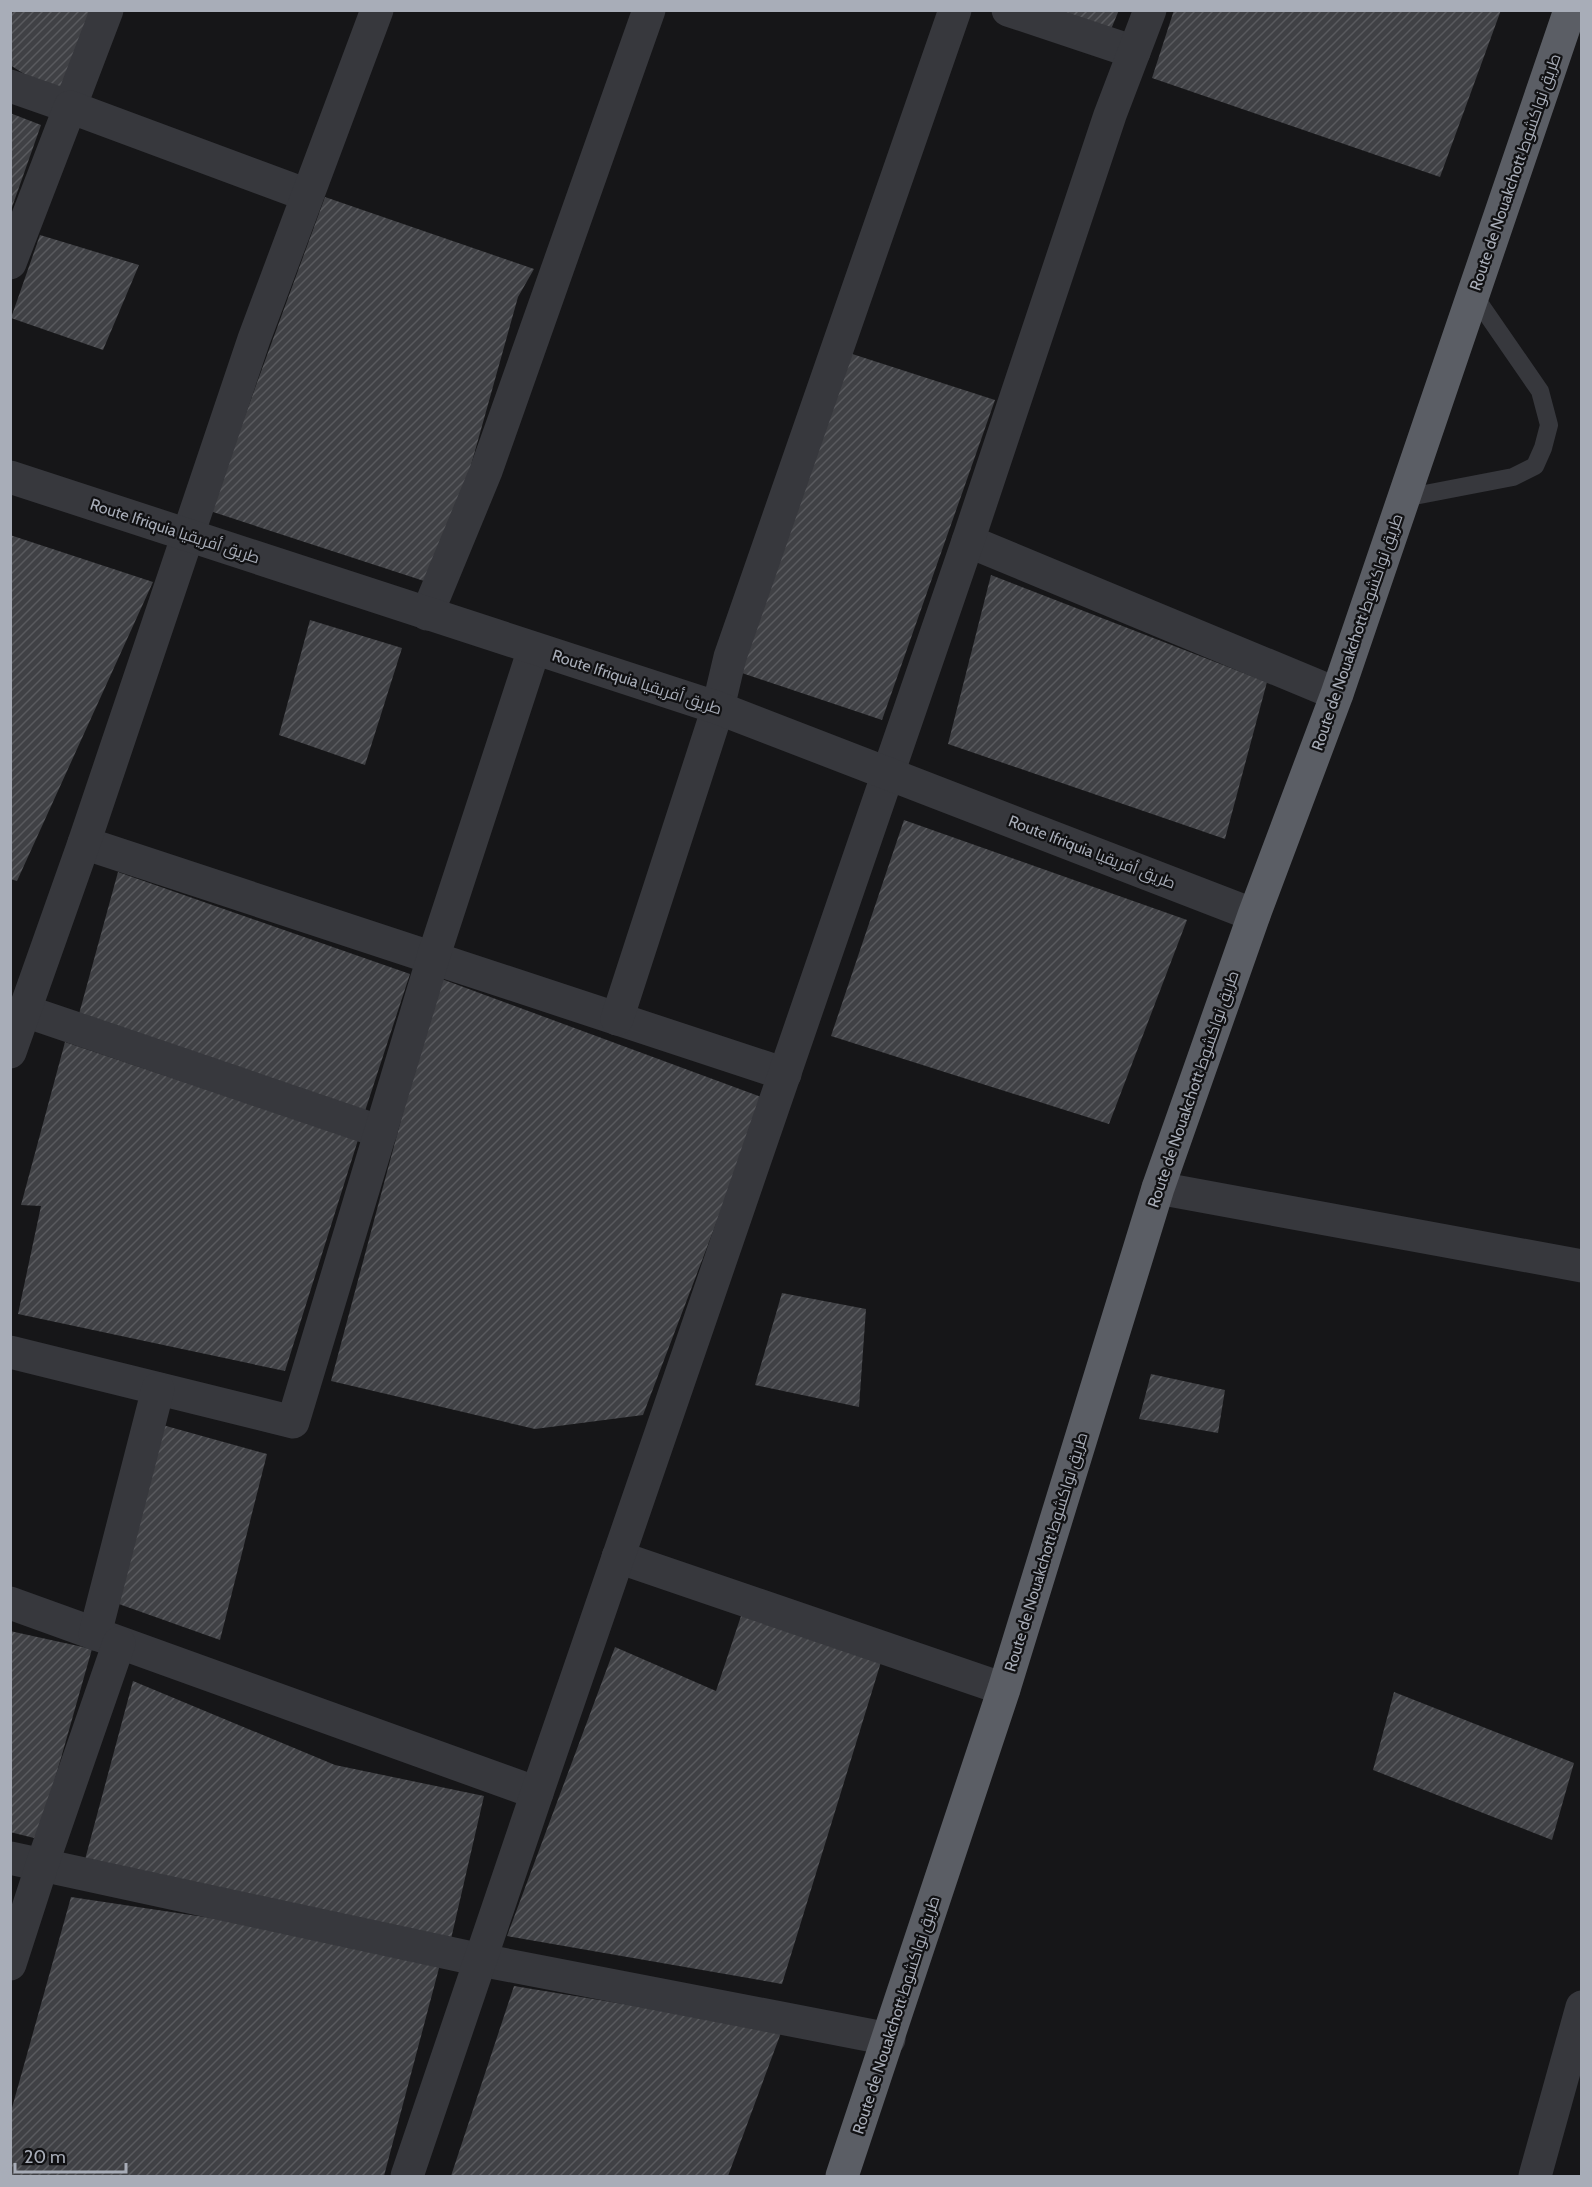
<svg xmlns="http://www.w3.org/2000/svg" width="1592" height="2187" font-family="Cabin,Cairo,sans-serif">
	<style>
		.building { fill: url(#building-hatch) }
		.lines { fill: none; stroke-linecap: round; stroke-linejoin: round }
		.service { stroke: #37383d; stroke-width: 18 }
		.minor { stroke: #37383d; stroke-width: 33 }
		.tertiary { stroke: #37383d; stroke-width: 33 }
		.trunk { stroke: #5b5e65; stroke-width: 33 }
		.labels { text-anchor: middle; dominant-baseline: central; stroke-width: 4.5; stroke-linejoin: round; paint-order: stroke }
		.street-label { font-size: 16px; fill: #a8adb8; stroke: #111113 }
	</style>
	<defs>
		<pattern id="building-hatch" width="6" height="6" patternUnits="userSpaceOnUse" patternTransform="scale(1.5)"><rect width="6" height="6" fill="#404145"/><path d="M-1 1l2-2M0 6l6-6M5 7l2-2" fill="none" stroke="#595a5e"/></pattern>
	</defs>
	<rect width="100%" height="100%" fill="#161618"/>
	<g class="building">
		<polygon points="10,10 91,10 59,96 10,65"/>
		<polygon points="1021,10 1119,10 1107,39"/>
		<polygon points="1174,10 1501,10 1440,177 1152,78"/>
		<polygon points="10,113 41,125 11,210 10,210"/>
		<polygon points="325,197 534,269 518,297 468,476 424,581 210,511"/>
		<polygon points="40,235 139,265 103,350 11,318"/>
		<polygon points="843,351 995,400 882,720 739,672"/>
		<polygon points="10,535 153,582 17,881 10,879"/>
		<polygon points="991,575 1267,682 1225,839 948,744"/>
		<polygon points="310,620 402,648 365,765 279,735"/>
		<polygon points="904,820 1187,920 1109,1124 831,1036"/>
		<polygon points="118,872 410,974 365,1111 79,1014"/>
		<polygon points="439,978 764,1098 643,1415 535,1429 331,1381"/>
		<polygon points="65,1042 358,1140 285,1371 18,1314 41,1206 21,1205"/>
		<polygon points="782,1293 866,1309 859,1407 755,1385"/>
		<polygon points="1151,1374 1225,1390 1218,1433 1139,1419"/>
		<polygon points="159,1424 267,1454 220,1640 116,1603"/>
		<polygon points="743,1610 881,1662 782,1984 507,1936 615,1647 716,1691"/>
		<polygon points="10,1631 92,1649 38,1839 10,1832"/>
		<polygon points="133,1681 335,1765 484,1796 451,1939 83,1867"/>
		<polygon points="1394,1692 1574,1763 1552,1840 1373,1770"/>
		<polygon points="71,1897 443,1953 384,2176 10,2176 10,2115"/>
		<polygon points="514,1986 782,2030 728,2176 451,2176"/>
	</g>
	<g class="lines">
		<polyline class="service" points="1404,498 1513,477 1535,466 1543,448 1549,425 1540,391 1473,294"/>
		<g class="minor">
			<polyline points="1008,10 1134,52"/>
			<polyline points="10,86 70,107 107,10"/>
			<polyline points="10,263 70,107 307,195"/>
			<polyline points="968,541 1337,694"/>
			<polyline points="427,614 486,471 649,10"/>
			<polyline points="84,843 785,1074"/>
			<polyline points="25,1011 381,1132"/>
			<polyline points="617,1019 718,708 730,657 955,10"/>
			<polyline points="10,1052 84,843 254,339 377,10"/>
			<polyline points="1158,1188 1582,1266"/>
			<polyline points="10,1352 293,1422 433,958 534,649"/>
			<polyline points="618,1557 1004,1689"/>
			<polyline points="10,1603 537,1793"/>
			<polyline points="95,1634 158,1389"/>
			<polyline points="10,1858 481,1960 889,2039"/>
			<polyline points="10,1964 42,1865 119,1643"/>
			<polyline points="407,2176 537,1793 968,541 1110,115 1150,10"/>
			<polyline points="1535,2176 1582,2007"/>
		</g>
		<polyline class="tertiary" points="10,477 718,708 1254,915"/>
		<polyline class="trunk" points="842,2176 1004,1689 1158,1188 1254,915 1337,694 1570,10"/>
	</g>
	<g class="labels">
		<g class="street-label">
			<text transform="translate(1515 172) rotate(-71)">Route de Nouakchott طريق نواكشوط</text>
			<text transform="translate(175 531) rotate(18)">Route Ifriquia طريق أفريقيا</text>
			<text transform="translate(1357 632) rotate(-71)">Route de Nouakchott طريق نواكشوط</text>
			<text transform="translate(637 682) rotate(18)">Route Ifriquia طريق أفريقيا</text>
			<text transform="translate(1092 852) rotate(21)">Route Ifriquia طريق أفريقيا</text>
			<text transform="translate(1193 1089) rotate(-71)">Route de Nouakchott طريق نواكشوط</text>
			<text transform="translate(1046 1552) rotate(-73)">Route de Nouakchott طريق نواكشوط</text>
			<text transform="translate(896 2015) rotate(-72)">Route de Nouakchott طريق نواكشوط</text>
		</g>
	</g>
	<rect width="1592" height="2187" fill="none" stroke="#a8adb8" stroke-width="24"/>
	<path d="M15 2163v9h111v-9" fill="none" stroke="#a8adb8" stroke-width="3"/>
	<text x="24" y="2163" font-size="18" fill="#a8adb8" stroke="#111113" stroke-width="4.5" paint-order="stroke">20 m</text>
</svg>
